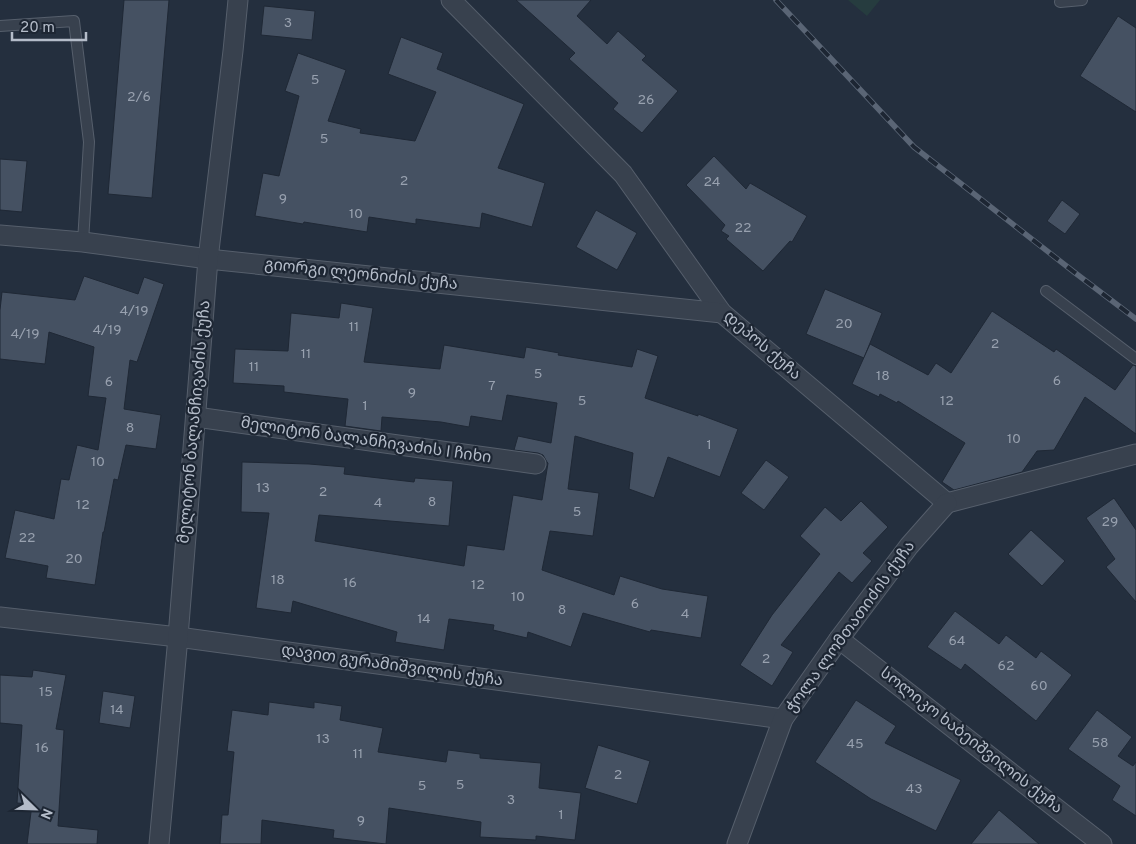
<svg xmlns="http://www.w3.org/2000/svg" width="1136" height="844" font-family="Overpass,'Noto Sans Georgian',sans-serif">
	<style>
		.green { fill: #263c3f }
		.building { fill: #455162; stroke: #1f2835 }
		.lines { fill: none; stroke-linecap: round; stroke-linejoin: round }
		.lane-casing { stroke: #565f6c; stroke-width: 12 }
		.street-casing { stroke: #565f6c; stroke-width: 21 }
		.lane { stroke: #38414e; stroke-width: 10 }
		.street { stroke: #38414e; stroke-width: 19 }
		.rail-casing { stroke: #5a6575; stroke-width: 5.5 }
		.rail { stroke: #1d2633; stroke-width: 4; stroke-dasharray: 11; stroke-linecap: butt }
		.labels { text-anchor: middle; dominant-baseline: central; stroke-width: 4.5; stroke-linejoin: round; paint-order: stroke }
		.number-label { font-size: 14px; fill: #98a1af }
		.street-label { font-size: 16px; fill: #b4bcc9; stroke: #1d2633 }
	</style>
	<rect width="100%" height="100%" fill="#242f3e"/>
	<polygon class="green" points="848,0 880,0 867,16"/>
	<g class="building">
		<polygon points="124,0 169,0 152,198 108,194"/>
		<polygon points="516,0 591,0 577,16 607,44 618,31 646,56 642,60 678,91 642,133 613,109 618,103 569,59 575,53"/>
		<polygon points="264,6 315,11 312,40 261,35"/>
		<polygon points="1118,16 1136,28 1136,112 1080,76"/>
		<polygon points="401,37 443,53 437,69 524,104 498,168 545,183 532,227 482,213 480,228 416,219 416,224 369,217 367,232 304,222 303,224 255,216 263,173 279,176 299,96 285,91 298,53 346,70 328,121 361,129 360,133 415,141 436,92 388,74"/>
		<polygon points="714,156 746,189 750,183 807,216 792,242 790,241 763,271 726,239 729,236 721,231 725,225 686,185"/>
		<polygon points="0,159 27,161 22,212 0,210"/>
		<polygon points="1062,200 1080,214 1065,234 1047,221"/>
		<polygon points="596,210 637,233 617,270 576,247"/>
		<polygon points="84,276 138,294 144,277 164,284 137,362 130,360 124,409 161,415 156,449 126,445 118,480 114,479 104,532 103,532 95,585 46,578 48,566 5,558 15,510 54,519 61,479 69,480 77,445 98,450 106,398 88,396 94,347 49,332 45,364 0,359 0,310 2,292 75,300"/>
		<polygon points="825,289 882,313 864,358 806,334"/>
		<polygon points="341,303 373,308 364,362 440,369 444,345 524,358 526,347 559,353 558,355 632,367 637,349 658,356 645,398 698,416 698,414 738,429 720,477 668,457 654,498 629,489 633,453 575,436 568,489 599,493 593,536 550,531 542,570 614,595 620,576 662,589 708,596 701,638 651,630 650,632 583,613 571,647 528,632 527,638 493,630 494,625 449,619 444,650 395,642 397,632 293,601 291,613 256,608 269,513 241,512 242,462 309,464 345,467 344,474 414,482 415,478 453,481 449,526 319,515 315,541 464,566 467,545 504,550 513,495 542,500 548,463 547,462 543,455 538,453 514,450 518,436 551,443 557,403 507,395 502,421 471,416 469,427 441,422 382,417 381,431 345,426 348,399 284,392 284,386 233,383 235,349 288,351 291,313 339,318"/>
		<polygon points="992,311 1054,352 1056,349 1115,390 1133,365 1136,366 1136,434 1085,397 1054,450 1037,451 1022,472 954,490 942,482 965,443 898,401 897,403 880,394 879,397 852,384 870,344 928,375 936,363 951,373"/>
		<polygon points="766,460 789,477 764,510 741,493"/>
		<polygon points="1114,498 1136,530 1136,602 1106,567 1115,559 1086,518"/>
		<polygon points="861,501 888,527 863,553 872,561 852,583 839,572 781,645 793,652 772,686 740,665 772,615 820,554 800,536 825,507 841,521"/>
		<polygon points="1031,530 1065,561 1042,586 1008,554"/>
		<polygon points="955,611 999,644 1006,635 1036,658 1041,651 1072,675 1036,721 965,664 961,670 927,647"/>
		<polygon points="33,670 66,675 56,729 64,730 58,826 98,830 97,844 27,844 32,804 17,803 22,725 0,723 0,675 32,677"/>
		<polygon points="103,691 135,696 130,728 99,723"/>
		<polygon points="856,700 896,726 885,743 961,780 936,831 871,799 815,762"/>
		<polygon points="269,702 314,708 314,702 342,706 340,720 383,728 378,752 446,762 448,750 480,754 480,758 541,763 539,788 581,793 575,840 536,836 536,840 480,837 481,822 389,808 386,844 333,838 334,830 262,820 261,844 220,844 222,815 228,815 234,752 227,751 232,710 268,715"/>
		<polygon points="1097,710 1132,737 1118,756 1133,766 1136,762 1136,816 1112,800 1120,786 1068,749"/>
		<polygon points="598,745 650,761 637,804 585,788"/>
		<polygon points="999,810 1039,844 971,844"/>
	</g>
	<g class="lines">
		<defs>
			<g id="lane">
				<polyline points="1060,2 1082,0"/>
				<polyline points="0,26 74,21 89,142 83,242"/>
				<polyline points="1046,291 1136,359"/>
			</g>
			<g id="street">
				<polyline points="451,0 623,174 722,313 947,503"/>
				<polyline points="0,235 83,242 208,259 722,313"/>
				<polyline points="196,417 536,464"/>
				<polyline points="947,503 1136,454"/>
				<polyline points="0,617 178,637 783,719"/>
				<polyline points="839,639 1102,844"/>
				<polyline points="159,844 178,637 208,259 233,51 238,0"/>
				<polyline points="737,844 783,719 839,639 909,546 947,503"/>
			</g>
		</defs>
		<use href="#lane" class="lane-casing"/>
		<use href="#street" class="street-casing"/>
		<use href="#lane" class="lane"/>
		<use href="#street" class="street"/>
		<defs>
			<polyline id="rail" points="776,0 914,147 1074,272 1136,319"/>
		</defs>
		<use href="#rail" class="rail-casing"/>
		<use href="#rail" class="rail"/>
	</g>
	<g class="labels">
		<g class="number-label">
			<text x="288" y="23">3</text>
			<text x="315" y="80">5</text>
			<text x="139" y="97">2/6</text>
			<text x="646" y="100">26</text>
			<text x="324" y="139">5</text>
			<text x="404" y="181">2</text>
			<text x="712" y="182">24</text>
			<text x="283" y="199">9</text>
			<text x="356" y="214">10</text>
			<text x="743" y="228">22</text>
			<text x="134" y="311">4/19</text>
			<text x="844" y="324">20</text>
			<text x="354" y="327">11</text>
			<text x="107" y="330">4/19</text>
			<text x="25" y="334">4/19</text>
			<text x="995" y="344">2</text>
			<text x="306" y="354">11</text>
			<text x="254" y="367">11</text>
			<text x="538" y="374">5</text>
			<text x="883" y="376">18</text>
			<text x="1057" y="381">6</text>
			<text x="109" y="382">6</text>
			<text x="492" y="386">7</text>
			<text x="412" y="393">9</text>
			<text x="582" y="401">5</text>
			<text x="947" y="401">12</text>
			<text x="365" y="406">1</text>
			<text x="130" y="428">8</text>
			<text x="1014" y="439">10</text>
			<text x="709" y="445">1</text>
			<text x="98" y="462">10</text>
			<text x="263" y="488">13</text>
			<text x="323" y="492">2</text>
			<text x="432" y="502">8</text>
			<text x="378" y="503">4</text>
			<text x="83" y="505">12</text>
			<text x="577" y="512">5</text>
			<text x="1110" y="522">29</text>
			<text x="27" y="538">22</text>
			<text x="74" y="559">20</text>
			<text x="278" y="580">18</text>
			<text x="350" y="583">16</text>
			<text x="478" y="585">12</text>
			<text x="518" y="597">10</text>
			<text x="635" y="604">6</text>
			<text x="562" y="610">8</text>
			<text x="685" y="614">4</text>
			<text x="424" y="619">14</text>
			<text x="957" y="641">64</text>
			<text x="766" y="659">2</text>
			<text x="1006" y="666">62</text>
			<text x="1039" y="686">60</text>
			<text x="46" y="692">15</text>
			<text x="117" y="710">14</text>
			<text x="323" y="739">13</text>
			<text x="1100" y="743">58</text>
			<text x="855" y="744">45</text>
			<text x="42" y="748">16</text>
			<text x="358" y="754">11</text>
			<text x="618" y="775">2</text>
			<text x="460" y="785">5</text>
			<text x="422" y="786">5</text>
			<text x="914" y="789">43</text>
			<text x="511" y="800">3</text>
			<text x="561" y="815">1</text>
			<text x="361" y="821">9</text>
		</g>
		<g class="street-label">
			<text transform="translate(361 275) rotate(6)">გიორგი ლეონიძის ქუჩა</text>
			<text transform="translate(762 346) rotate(41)">დეპოს ქუჩა</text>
			<text transform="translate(195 422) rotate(-85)">მელიტონ ბალანჩივაძის ქუჩა</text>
			<text transform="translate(366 441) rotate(8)">მელიტონ ბალანჩივაძის I ჩიხი</text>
			<text transform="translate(851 627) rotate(-54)">ჭოლა ლომთათიძის ქუჩა</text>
			<text transform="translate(392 666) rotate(8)">დავით გურამიშვილის ქუჩა</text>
			<text transform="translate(971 741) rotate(38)">სოლიკო ხაბეიშვილის ქუჩა</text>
		</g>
	</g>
	<g transform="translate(35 809) rotate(113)" stroke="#1d2633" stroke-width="4" paint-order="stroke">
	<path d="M0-4L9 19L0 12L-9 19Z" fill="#b4bcc9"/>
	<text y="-8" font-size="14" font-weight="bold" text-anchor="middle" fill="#b4bcc9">N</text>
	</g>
	<path d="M12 32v8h74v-8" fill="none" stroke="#b4bcc9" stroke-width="2.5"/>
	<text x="20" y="32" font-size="15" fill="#b4bcc9" stroke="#1d2633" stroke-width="4" paint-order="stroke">20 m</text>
</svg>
